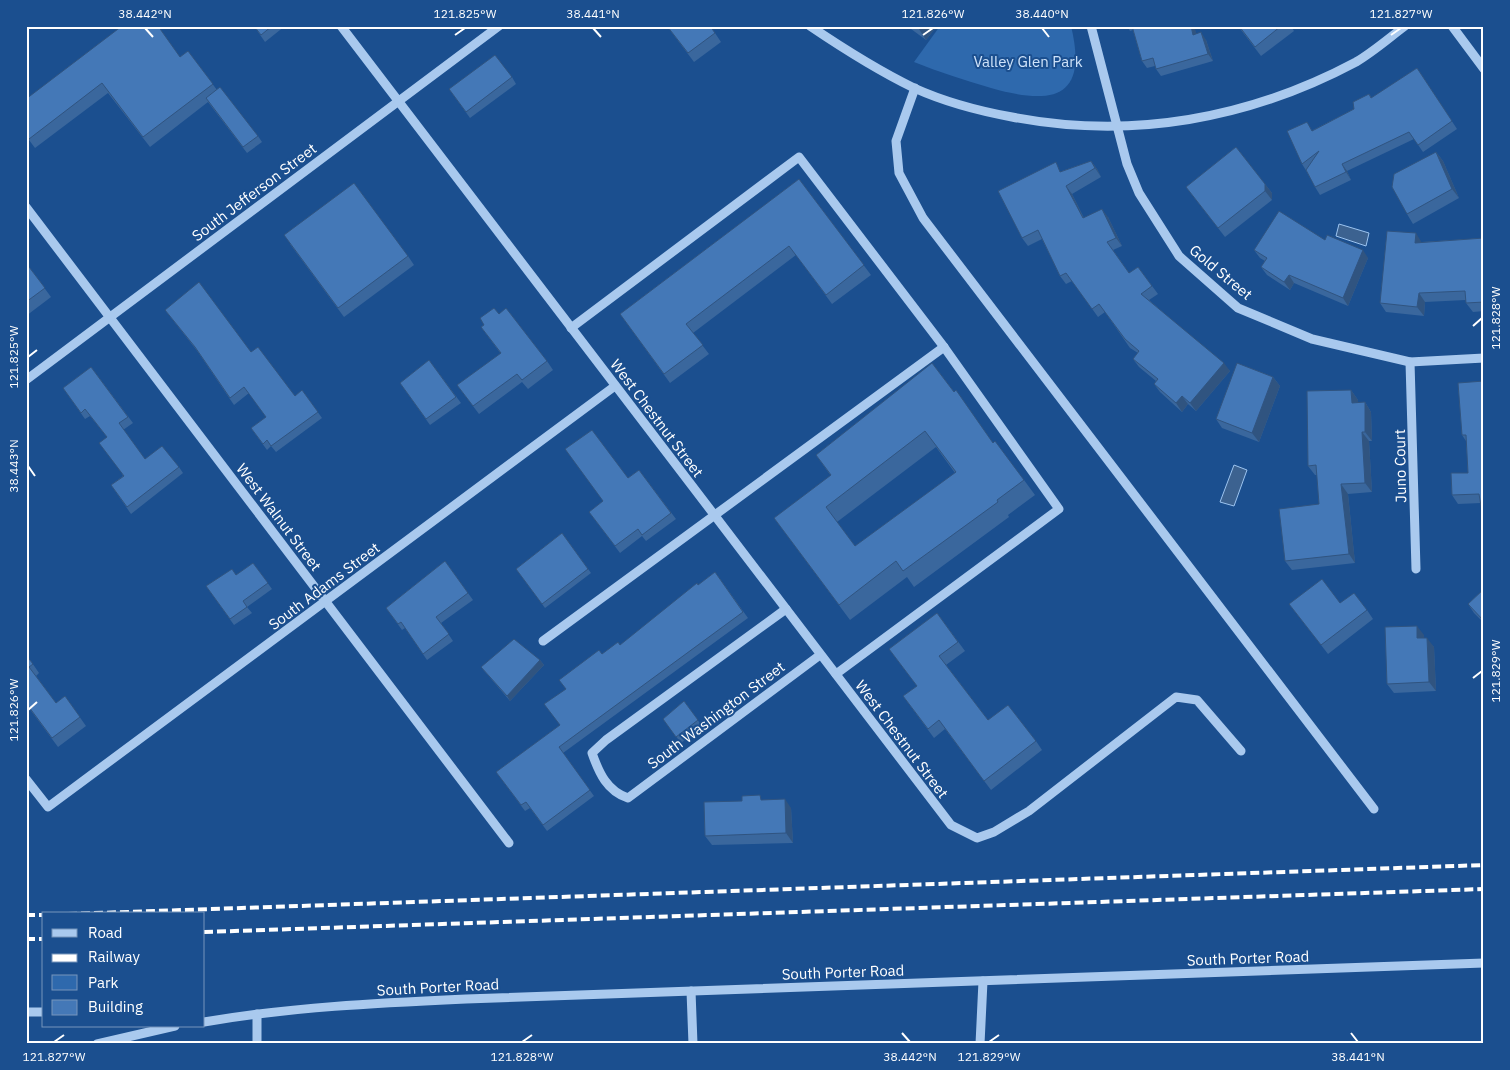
<svg xmlns="http://www.w3.org/2000/svg" width="1510" height="1070" font-family="'IBM Plex Sans',sans-serif">
	<style>
		.green { fill: #2e69ad }
		.water { fill: #3c6290; stroke: #9cc4f0 }
		.lines { fill: none; stroke-linecap: round; stroke-linejoin: round }
		.minor { stroke: #a9c9ee; stroke-width: 9 }
		.rail { stroke: #fff; stroke-width: 4; stroke-dasharray: 9 4; stroke-linecap: butt }
		.wall { fill: #3a679d; fill-rule: evenodd }
		.shaded-wall { fill: #305480 }
		.building { fill: #4478b7; stroke: #305480; fill-rule: evenodd }
		.ticks { fill: none; stroke: #fff; stroke-width: 2 }
		.labels { text-anchor: middle; dominant-baseline: central; stroke-width: 4; stroke-linejoin: round; paint-order: stroke }
		.park-label { font-size: 15px; fill: #cfe3fa; stroke: #1b4f8f }
		.street-label { font-size: 15px; fill: #fff; stroke: #1b4f8f }
		.neatline { fill: none; stroke: #fff; stroke-width: 2 }
		.ticks-label { font-size: 12px; text-anchor: middle; fill: #fff }
	</style>
	<rect width="100%" height="100%" fill="#1b4f8f"/>
	<path class="green" d="M940,26H1071C1089,100 1051,105 991,88C964,80 939,72 914,62Z"/>
	<g class="water">
		<polygon points="1339,224 1369,233 1366,246 1336,236"/>
		<polygon points="1234,465 1247,470 1234,506 1220,502"/>
	</g>
	<g class="lines">
		<g class="minor">
			<polyline points="341,26 951,825 977,838 994,832 1029,811 1176,697 1197,700 1241,751"/>
			<path d="M810,26C844,49 877,70 914,88C945,102 979,111 1012,117C1132,140 1249,119 1356,62C1373,52 1389,38 1405,26"/>
			<polyline points="1091,26 1127,164 1139,193 1179,256 1238,308 1312,339 1410,362 1484,358"/>
			<polyline points="1452,26 1484,69"/>
			<polyline points="915,88 896,141 899,173 923,218 1374,809"/>
			<polyline points="26,207 509,843"/>
			<polyline points="571,328 799,157 944,347 1059,509 836,674"/>
			<polyline points="1410,362 1416,569"/>
			<polyline points="26,380 499,26"/>
			<path d="M786,609L606,740L592,753C599,773 607,791 628,798L820,655"/>
			<polyline points="543,641 944,347"/>
			<polyline points="26,779 48,807 615,386"/>
			<polyline points="691,991 693,1044"/>
			<polyline points="26,1012 44,1012"/>
			<polyline points="257,1014 257,1044"/>
			<path d="M204,1022C291,1007 378,1003 466,999L1484,963"/>
			<polyline points="97,1044 175,1026"/>
			<polyline points="980,1044 983,981"/>
		</g>
		<g class="rail">
			<polyline points="68,914 1484,865"/>
			<polyline points="26,915 44,915"/>
			<polyline points="204,932 1484,889"/>
			<polyline points="26,939 44,939"/>
		</g>
	</g>
	<g class="wall">
		<polygon points="254,26 285,26 265,42"/>
		<polygon points="667,26 715,33 721,42 694,62"/>
		<polygon points="907,26 937,26 926,40"/>
		<polygon points="1127,26 1194,26 1196,34 1206,40 1213,61 1161,76 1156,69 1155,66 1147,68 1142,61 1133,30 1130,31"/>
		<polygon points="1238,26 1291,26 1294,31 1261,56"/>
		<polygon points="188,51 217,90 258,136 262,142 247,153 208,102 150,147 108,93 35,148 26,136 26,99 180,57"/>
		<polygon points="1417,68 1457,129 1423,152 1414,139 1347,171 1351,180 1320,195 1315,187 1307,172 1302,164 1313,130 1354,109 1369,94 1372,98"/>
		<polygon points="512,77 516,84 470,118 449,89"/>
		<polygon points="1236,147 1272,193 1272,200 1225,237 1186,187"/>
		<polygon points="1436,152 1443,161 1459,198 1413,224 1407,214"/>
		<polygon points="1091,161 1097,169 1101,177 1072,194 1084,218 1108,217 1122,246 1113,250 1129,273 1138,267 1158,294 1149,300 1230,371 1196,411 1188,404 1182,412 1160,392 1154,384 1156,381 1139,367 1133,359 1138,353 1130,348 1105,312 1098,317 1072,281 1066,284 1060,276 1042,239 1028,246 1022,238 1062,171"/>
		<polygon points="799,179 871,275 832,304 796,255 693,333 709,354 670,383 620,314"/>
		<polygon points="1484,238 1484,311 1473,312 1466,303 1466,300 1425,302 1424,316 1386,312 1380,303 1422,242"/>
		<polygon points="1325,240 1368,258 1348,306 1294,283 1290,290 1267,275 1261,267 1265,261 1260,258 1254,250"/>
		<polygon points="290,244 408,256 414,265 344,317"/>
		<polygon points="26,263 51,297 26,316"/>
		<polygon points="165,310 251,352 295,396 302,390 322,418 276,452 271,446 267,450 251,428 266,417 249,393 234,405 198,352"/>
		<polygon points="499,314 547,361 553,370 528,389 522,382 479,414 457,385 501,354 481,327"/>
		<polygon points="429,360 461,403 430,425 400,383"/>
		<path d="M932,363L993,443L1024,480L1035,495L1008,515L1009,517L914,587L907,577L850,620L774,518L831,476L816,455ZM936,447L955,473L855,546L837,522Z"/>
		<polygon points="91,367 133,423 123,430 145,459 179,467 183,473 131,514 111,485 123,476 107,437 90,416 85,419 63,388"/>
		<polygon points="1273,377 1280,386 1259,442 1222,428 1216,419"/>
		<polygon points="1458,383 1481,503 1458,504 1452,495 1468,473 1466,441 1462,435"/>
		<polygon points="1351,390 1358,400 1358,403 1365,402 1371,412 1372,441 1369,441 1372,492 1348,494 1355,563 1292,570 1285,561 1319,504 1317,475 1315,475 1308,466"/>
		<polygon points="639,470 676,519 646,541 642,536 620,553 589,512 603,501 628,478"/>
		<polygon points="562,533 591,573 545,608 516,569"/>
		<polygon points="445,561 473,600 441,623 453,641 427,660 405,628 402,630 386,608"/>
		<polygon points="253,563 272,589 247,607 252,613 234,625 206,586 236,575"/>
		<polygon points="715,572 748,618 563,753 594,796 547,831 530,808 525,811 496,772 560,725 565,689 602,654 620,645"/>
		<polygon points="1484,589 1484,623 1474,613 1468,604"/>
		<polygon points="1340,603 1367,610 1373,619 1328,654 1289,604"/>
		<polygon points="937,613 965,651 946,665 988,720 1036,741 1042,750 991,790 945,729 934,738 903,696 917,686 889,649"/>
		<polygon points="1424,635 1424,638 1434,647 1436,691 1394,693 1387,684"/>
		<polygon points="26,654 39,673 36,676 56,703 65,696 86,726 58,747 26,704"/>
		<polygon points="540,660 544,665 510,701 481,667"/>
		<polygon points="684,701 702,726 681,743 663,719"/>
		<polygon points="763,800 791,808 793,843 712,845 705,836"/>
	</g>
	<g class="shaded-wall">
		<polygon points="917,26 937,26 926,40"/>
		<polygon points="1191,26 1194,26 1199,42 1193,35"/>
		<polygon points="1201,32 1206,40 1213,61 1208,54"/>
		<polygon points="1436,152 1443,161 1459,198 1452,189"/>
		<polygon points="1091,161 1097,169 1101,177 1095,168"/>
		<polygon points="1342,164 1347,171 1351,180 1346,172"/>
		<polygon points="1265,184 1272,193 1272,200 1265,191"/>
		<polygon points="1066,186 1072,194 1088,227 1083,218"/>
		<polygon points="1102,209 1108,217 1122,246 1116,238"/>
		<polygon points="1416,233 1422,243 1415,243"/>
		<polygon points="1363,250 1368,258 1348,306 1343,298"/>
		<polygon points="1289,275 1294,283 1290,290 1284,282"/>
		<polygon points="1419,293 1425,302 1424,316 1417,307"/>
		<polygon points="1224,363 1230,371 1196,411 1190,403"/>
		<polygon points="1273,377 1280,386 1259,442 1252,433"/>
		<polygon points="1351,390 1358,400 1358,412 1352,403"/>
		<polygon points="1182,396 1188,404 1182,412 1176,403"/>
		<polygon points="1365,402 1371,412 1372,441 1365,432"/>
		<polygon points="1362,432 1369,441 1372,492 1365,483"/>
		<polygon points="1341,484 1348,494 1355,563 1349,554"/>
		<polygon points="1417,626 1424,635 1424,647 1417,638"/>
		<polygon points="1427,638 1434,647 1436,691 1429,682"/>
		<polygon points="540,660 544,665 510,701 507,696"/>
		<polygon points="785,799 791,808 793,843 786,833"/>
	</g>
	<g class="building">
		<polygon points="122,26 158,26 180,57 188,51 213,84 143,137 102,83 29,139 26,135 26,99"/>
		<polygon points="254,26 272,26 261,35"/>
		<polygon points="667,26 710,26 715,33 688,53"/>
		<polygon points="1132,26 1191,26 1193,35 1201,32 1208,54 1156,69 1153,58 1142,61"/>
		<polygon points="1239,26 1281,26 1255,47"/>
		<polygon points="495,55 512,77 466,112 449,89"/>
		<polygon points="1417,68 1452,121 1418,145 1409,132 1342,164 1346,172 1315,187 1306,170 1319,151 1302,164 1287,131 1307,122 1312,131 1354,109 1353,102 1369,94 1371,98"/>
		<polygon points="220,87 258,136 243,147 206,98"/>
		<polygon points="1236,147 1265,184 1265,191 1218,228 1186,187"/>
		<polygon points="1436,152 1452,189 1407,214 1392,187 1394,174"/>
		<polygon points="1091,161 1095,168 1066,186 1083,218 1102,209 1116,238 1107,242 1129,273 1138,267 1152,286 1141,294 1224,363 1190,403 1182,396 1176,403 1154,384 1158,379 1133,359 1139,351 1125,339 1099,304 1092,309 1066,273 1060,276 1038,230 1022,238 998,191 1056,162 1060,172"/>
		<polygon points="799,179 864,265 826,295 789,246 686,324 703,345 664,374 620,314"/>
		<polygon points="354,183 408,256 338,308 284,235"/>
		<polygon points="1279,211 1325,240 1327,235 1363,250 1343,298 1289,275 1284,282 1261,267 1267,258 1254,250"/>
		<polygon points="1387,231 1416,233 1415,243 1484,238 1484,302 1466,303 1465,291 1419,293 1417,307 1380,303"/>
		<polygon points="26,263 45,288 26,302"/>
		<polygon points="199,282 251,352 258,347 295,396 302,390 318,412 271,446 267,440 263,444 251,428 266,417 244,387 230,398 195,347 165,310"/>
		<polygon points="494,308 499,314 506,308 547,361 522,380 517,374 473,406 457,385 501,353 481,327 484,325 480,318"/>
		<polygon points="429,360 456,397 426,419 400,383"/>
		<path d="M932,363L954,392L956,390L993,443L995,441L1024,480L997,500L998,502L903,571L896,561L839,605L774,518L831,475L816,455ZM925,431L956,472L855,546L826,507Z"/>
		<polygon points="1237,363 1273,377 1252,433 1216,419"/>
		<polygon points="91,367 128,417 119,423 145,459 162,446 179,467 127,507 111,485 124,476 99,443 107,437 85,409 81,413 63,388"/>
		<polygon points="1484,381 1484,524 1479,494 1452,495 1451,473 1468,473 1466,435 1462,435 1458,383"/>
		<polygon points="1351,390 1352,403 1365,402 1365,432 1362,432 1365,483 1341,484 1349,554 1285,561 1279,509 1319,504 1316,465 1308,466 1307,391"/>
		<polygon points="592,430 628,478 639,470 671,513 642,535 638,529 615,546 589,512 603,501 565,449"/>
		<polygon points="562,533 588,569 542,604 516,569"/>
		<polygon points="445,561 468,593 436,617 449,634 423,654 401,622 398,624 386,608"/>
		<polygon points="253,563 268,583 243,601 247,607 230,619 206,586 232,569 236,575"/>
		<polygon points="715,572 743,612 559,747 590,790 543,825 526,802 521,805 496,772 560,725 544,704 566,689 559,680 599,650 602,654 618,642 620,645 697,583 698,585"/>
		<polygon points="1322,579 1340,603 1354,593 1367,610 1321,645 1289,604"/>
		<polygon points="1484,589 1484,621 1468,604"/>
		<polygon points="937,613 958,642 939,656 988,720 1008,705 1036,741 984,781 939,720 928,729 903,696 917,686 889,649"/>
		<polygon points="1417,626 1417,638 1427,638 1429,682 1387,684 1385,627"/>
		<polygon points="514,639 540,660 507,696 481,667"/>
		<polygon points="26,655 33,664 29,667 56,703 65,696 80,717 52,738 26,703"/>
		<polygon points="684,701 698,720 676,737 663,719"/>
		<polygon points="760,795 761,800 785,799 786,833 705,836 704,802 742,801 742,796"/>
	</g>
	<path class="ticks" d="M145,28L153,37M593,28L601,37M1042,28L1049,37M455,35L465,28M923,35L933,28M1391,35L1401,28M1473,326L1482,318M28,357L37,350M28,466L35,476M1473,678L1482,671M28,710L37,702M902,1033L910,1042M1351,1033L1358,1042M54,1042L64,1035M522,1042L532,1035M989,1042L999,1035"/>
	<g class="labels">
		<g class="park-label">
			<text x="1028" y="61">Valley Glen Park</text>
		</g>
		<g class="street-label">
			<text transform="translate(254 192) rotate(-37)">South Jefferson Street</text>
			<text transform="translate(1221 272) rotate(40)">Gold Street</text>
			<text transform="translate(657 418) rotate(53)">West Chestnut Street</text>
			<text transform="translate(1400 466) rotate(-91)">Juno Court</text>
			<text transform="translate(279 517) rotate(53)">West Walnut Street</text>
			<text transform="translate(324 586) rotate(-37)">South Adams Street</text>
			<text transform="translate(716 715) rotate(-37)">South Washington Street</text>
			<text transform="translate(902 739) rotate(53)">West Chestnut Street</text>
			<text transform="translate(1248 958) rotate(-2)">South Porter Road</text>
			<text transform="translate(843 972) rotate(-2)">South Porter Road</text>
			<text transform="translate(438 987) rotate(-3)">South Porter Road</text>
		</g>
	</g>
	<rect width="1510" height="1070" fill="none" stroke="#1b4f8f" stroke-width="55"/>
	<rect x="42" y="912" width="162" height="115" fill="#1b4f8f" stroke="#7695bc"/>
	<rect x="52" y="929" width="25" height="8" fill="#a9c9ee" stroke="#7695bc"/>
	<text x="88" y="938" font-size="15" fill="#ffffff">Road</text>
	<rect x="52" y="954" width="25" height="8" fill="#ffffff" stroke="#7695bc"/>
	<text x="88" y="962" font-size="15" fill="#ffffff">Railway</text>
	<rect x="52" y="975" width="25" height="15" fill="#2e69ad" stroke="#7695bc"/>
	<text x="88" y="988" font-size="15" fill="#ffffff">Park</text>
	<rect x="52" y="1000" width="25" height="15" fill="#4478b7" stroke="#7695bc"/>
	<text x="88" y="1012" font-size="15" fill="#ffffff">Building</text>
	<rect x="28" y="28" width="1454" height="1014" class="neatline"/>
	<g class="ticks-label">
		<text x="145" y="18">38.442°N</text>
		<text x="465" y="18">121.825°W</text>
		<text x="593" y="18">38.441°N</text>
		<text x="933" y="18">121.826°W</text>
		<text x="1042" y="18">38.440°N</text>
		<text x="1401" y="18">121.827°W</text>
		<text transform="translate(1496 318) rotate(-90)" y="4">121.828°W</text>
		<text transform="translate(14 357) rotate(-90)" y="4">121.825°W</text>
		<text transform="translate(14 466) rotate(-90)" y="4">38.443°N</text>
		<text transform="translate(1496 671) rotate(-90)" y="4">121.829°W</text>
		<text transform="translate(14 710) rotate(-90)" y="4">121.826°W</text>
		<text x="54" y="1061">121.827°W</text>
		<text x="522" y="1061">121.828°W</text>
		<text x="910" y="1061">38.442°N</text>
		<text x="989" y="1061">121.829°W</text>
		<text x="1358" y="1061">38.441°N</text>
	</g>
</svg>
